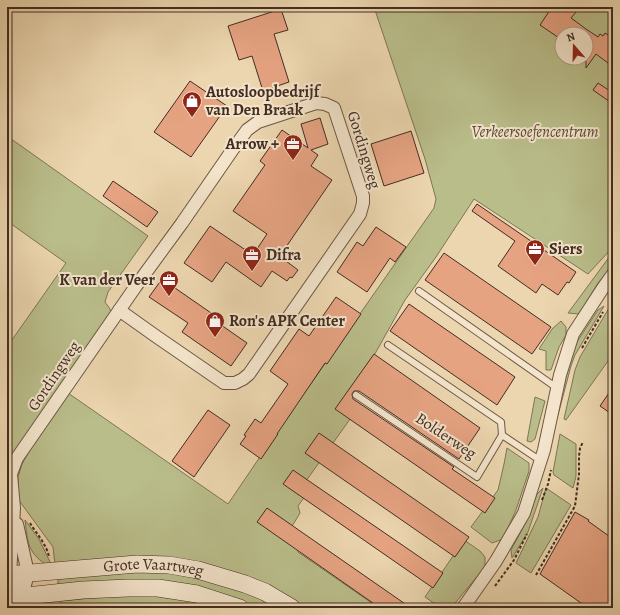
<svg xmlns="http://www.w3.org/2000/svg" width="620" height="615" font-family="Alegreya,serif">
	<style>
		.green { fill: #b9bd8a; stroke: #7e7556; fill-rule: evenodd }
		.building { fill: #e6a382; stroke: #422d23 }
		.lines { fill: none; stroke-linecap: round; stroke-linejoin: round }
		.service-casing { stroke: #6c5746; stroke-width: 8 }
		.minor-casing { stroke: #6c5746; stroke-width: 14 }
		.secondary-casing { stroke: #422d23; stroke-width: 18 }
		.path { stroke: #422d23; stroke-width: 2; stroke-dasharray: 3 2; stroke-linecap: butt }
		.service { stroke: #f3e4cb; stroke-width: 6 }
		.minor { stroke: #f3e4cb; stroke-width: 12 }
		.secondary { stroke: #f3e4cb; stroke-width: 17 }
		.labels { text-anchor: middle; dominant-baseline: central; stroke-width: 4; stroke-linejoin: round; paint-order: stroke }
		.poi-label { font-size: 16px; font-weight: bold; fill: #422d23; stroke: #f3e4cb; text-anchor: start }
		.park-label { font-size: 16px; font-style: italic; fill: #5a4a38; stroke: #f3e4cb }
		.street-label { font-size: 16px; fill: #422d23; stroke: #f3e4cb }
	</style>
	<rect width="100%" height="100%" fill="#ecd6af"/>
	<filter id="stains"><feTurbulence type="fractalNoise" baseFrequency=".005" numOctaves="4"/><feColorMatrix values="0 0 0 0 .2 0 0 0 0 .09 0 0 0 0 .02 0 0 0 .5 -.17"/></filter>
	<radialGradient id="worn" r=".72"><stop offset=".6" stop-color="#630" stop-opacity="0"/><stop offset="1" stop-color="#630" stop-opacity=".3"/></radialGradient>
	<g class="green">
		<path d="M374,7H613V247L588,274L474,199L436,257L405,300L376,352L357,382L346,395L360,405L306,481L313,485L298,506L300,513L291,528L294,540L298,552L379,608H301L269,586L246,577L55,565L53,547L18,499V477L22,464L33,445L68,393L228,504L266,448L434,208L436,199L425,159ZM562,34H586V58H562Z"/>
		<polygon points="7,136 148,236 108,292 105,302 110,309 111,314 7,468 7,347 66,263 7,221"/>
		<polygon points="613,252 613,265 598,283 579,314 568,313"/>
		<polygon points="604,306 575,355 571,366 558,415 557,408 575,345 598,310"/>
		<polygon points="613,307 613,354 566,420 564,419 575,370 580,357 609,308"/>
		<polygon points="561,321 566,327 566,335 559,347 551,370 546,370 546,351 539,349 552,329"/>
		<polygon points="535,397 545,401 535,439 531,442 527,441"/>
		<polygon points="560,434 576,444 576,476 573,488 554,475 553,472"/>
		<polygon points="507,448 529,463 529,471 516,510 503,539 492,543 471,527 498,490 504,464"/>
		<polygon points="543,488 528,532 512,558 511,550 526,522 537,494"/>
		<polygon points="546,488 571,505 531,573 516,563 538,517"/>
		<path d="M25,520L39,539L51,564L46,565C27,551 28,543 25,520Z"/>
		<polygon points="464,540 480,551 485,557 485,567 451,608 441,608 425,597"/>
		<polygon points="137,571 169,573 229,585 280,608 256,608 239,599 58,586 58,579"/>
		<polygon points="134,594 186,596 225,608 61,608 60,601"/>
		<polygon points="51,601 52,608 7,608 7,607"/>
	</g>
	<g class="building">
		<polygon points="552,7 569,7 576,12 571,18 586,29 598,37 600,34 603,36 605,33 613,38 613,56 608,63 596,54 586,68 586,34 562,34 562,40 540,25"/>
		<polygon points="281,9 288,30 274,34 289,82 263,91 252,56 239,60 228,26"/>
		<polygon points="190,81 227,106 191,157 154,132"/>
		<polygon points="598,83 613,93 613,104 593,90"/>
		<polygon points="320,118 328,144 311,150 318,155 311,166 332,180 286,247 289,248 282,258 298,270 292,278 290,277 287,281 272,271 261,287 226,262 212,282 184,263 210,226 253,255 267,234 233,211 265,165 260,161 282,130 308,148 301,124"/>
		<polygon points="411,131 424,173 384,186 371,144"/>
		<polygon points="113,181 158,212 147,227 103,196"/>
		<polygon points="477,204 576,272 569,283 567,282 558,295 542,284 536,293 498,266 515,241 472,211"/>
		<polygon points="376,227 406,247 395,262 390,258 367,292 337,272 357,242 363,246"/>
		<polygon points="444,253 551,327 532,354 425,280"/>
		<polygon points="162,279 214,315 211,318 247,343 231,366 182,332 188,323 149,297"/>
		<polygon points="336,297 361,314 327,364 325,363 277,434 278,434 261,459 240,444 246,436 244,435 255,419 261,423 288,384 270,371 299,329 309,336"/>
		<polygon points="409,304 515,377 497,405 390,331"/>
		<polygon points="374,354 480,428 459,459 359,391 354,391 352,394 353,399 454,467 452,469 495,498 485,513 335,409"/>
		<polygon points="613,387 613,415 600,406"/>
		<polygon points="208,410 230,425 194,477 172,461"/>
		<polygon points="319,433 469,537 455,557 305,453"/>
		<polygon points="293,470 443,573 433,588 283,484"/>
		<polygon points="267,508 411,608 380,608 257,522"/>
		<polygon points="575,512 589,520 588,521 613,539 613,608 588,608 540,574"/>
	</g>
	<g class="lines">
		<defs>
			<g id="service">
				<polyline points="419,291 557,388"/>
				<polyline points="388,345 501,422 502,435"/>
				<polyline points="356,395 477,477 502,435 541,461"/>
			</g>
			<g id="minor">
				<polyline points="17,524 28,573 22,597"/>
				<polyline points="22,597 10,575 14,508 11,474 17,458 136,286 182,223 231,152 247,130 258,122 316,103 325,104 334,108 363,196 363,203 360,214 249,374 243,379 235,383 224,383 157,337 119,310"/>
				<polyline points="463,608 496,561 524,513 544,450 560,375 573,334 603,288 613,274"/>
			</g>
			<g id="secondary">
				<path id="s1" d="M7,575L137,564L169,565L198,570L245,584L265,592L292,608"/>
				<polyline points="7,598 83,590 128,588 158,588 197,594 240,608"/>
			</g>
		</defs>
		<use href="#service" class="service-casing"/>
		<use href="#minor" class="minor-casing"/>
		<use href="#secondary" class="secondary-casing"/>
		<g class="path">
			<polyline points="582,348 603,312"/>
			<polyline points="542,500 548,484 551,470"/>
			<path d="M30,523C36,533 47,545 49,557"/>
			<polyline points="536,575 575,506 579,474 579,456 580,448 583,442"/>
			<polyline points="495,586 514,560 527,534"/>
		</g>
		<use href="#service" class="service"/>
		<use href="#minor" class="minor"/>
		<use href="#secondary" class="secondary"/>
	</g>
	<defs>
		<symbol id="shop-pin" viewBox="-11 -11 22 30"><path d="M0 17L-7.5 6A9.5 9.5 0 1 1 7.5 6Z" fill="#8f2418" stroke="#f3e4cb"/><path d="M-5-2.5h2.3a2.7 3.5 0 0 1 5.4 0H5L5.5 6h-11ZM-1.5-2.5h3a1.5 2.3 0 0 0-3 0Z" fill="#fff"/></symbol>
		<symbol id="office-pin" viewBox="-11 -11 22 30"><path d="M0 17L-7.5 6A9.5 9.5 0 1 1 7.5 6Z" fill="#8f2418" stroke="#f3e4cb"/><path d="M-6-3h4V-5.5h4V-3h4V5H-6ZM-1-4.5V-3h2v-1.5ZM-6 0V1H6V0Z" fill="#fff"/></symbol>
	</defs>
	<g fill-rule="evenodd">
		<use href="#shop-pin" x="181" y="90" width="22" height="30"/>
		<use href="#office-pin" x="282" y="133" width="22" height="30"/>
		<use href="#office-pin" x="524" y="238" width="22" height="30"/>
		<use href="#office-pin" x="241" y="244" width="22" height="30"/>
		<use href="#office-pin" x="158" y="269" width="22" height="30"/>
		<use href="#shop-pin" x="204" y="310" width="22" height="30"/>
	</g>
	<g class="labels">
		<g class="poi-label">
			<text x="206" y="92">Autosloopbedrijf<tspan x="206" dy="18">van Den Braak</tspan></text>
			<text x="279" y="144" text-anchor="end">Arrow +</text>
			<text x="549" y="249">Siers</text>
			<text x="266" y="255">Difra</text>
			<text x="155" y="280" text-anchor="end">K van der Veer</text>
			<text x="229" y="321">Ron's APK Center</text>
		</g>
		<g class="park-label">
			<text x="535" y="132">Verkeersoefencentrum</text>
		</g>
		<g class="street-label">
			<text transform="translate(364 150) rotate(73)">Gordingweg</text>
			<text transform="translate(54 376) rotate(-56)">Gordingweg</text>
			<text transform="translate(446 436) rotate(34)">Bolderweg</text>
			<text stroke="none"><textPath href="#s1" startOffset="147">Grote Vaartweg</textPath></text>
		</g>
	</g>
	<rect width="620" height="615" fill="none" stroke="#ecd6af" stroke-width="24"/>
	<rect x="8" y="8" width="604" height="599" fill="none" stroke="#422d23" stroke-width="2"/>
	<rect x="12" y="12" width="596" height="591" fill="none" stroke="#422d23"/>
	<g transform="translate(574 46) rotate(340)"><circle r="19" fill="#f3e4cb" stroke="#ac9b88"/>
	<path d="M0-3L7 15L0 10L-7 15Z" fill="#8f2418"/>
	<text y="-6" font-size="11" font-weight="bold" text-anchor="middle" fill="#422d23">N</text>
	</g>
	<rect width="100%" height="100%" filter="url(#stains)"/>
	<rect width="100%" height="100%" fill="url(#worn)"/>
</svg>
